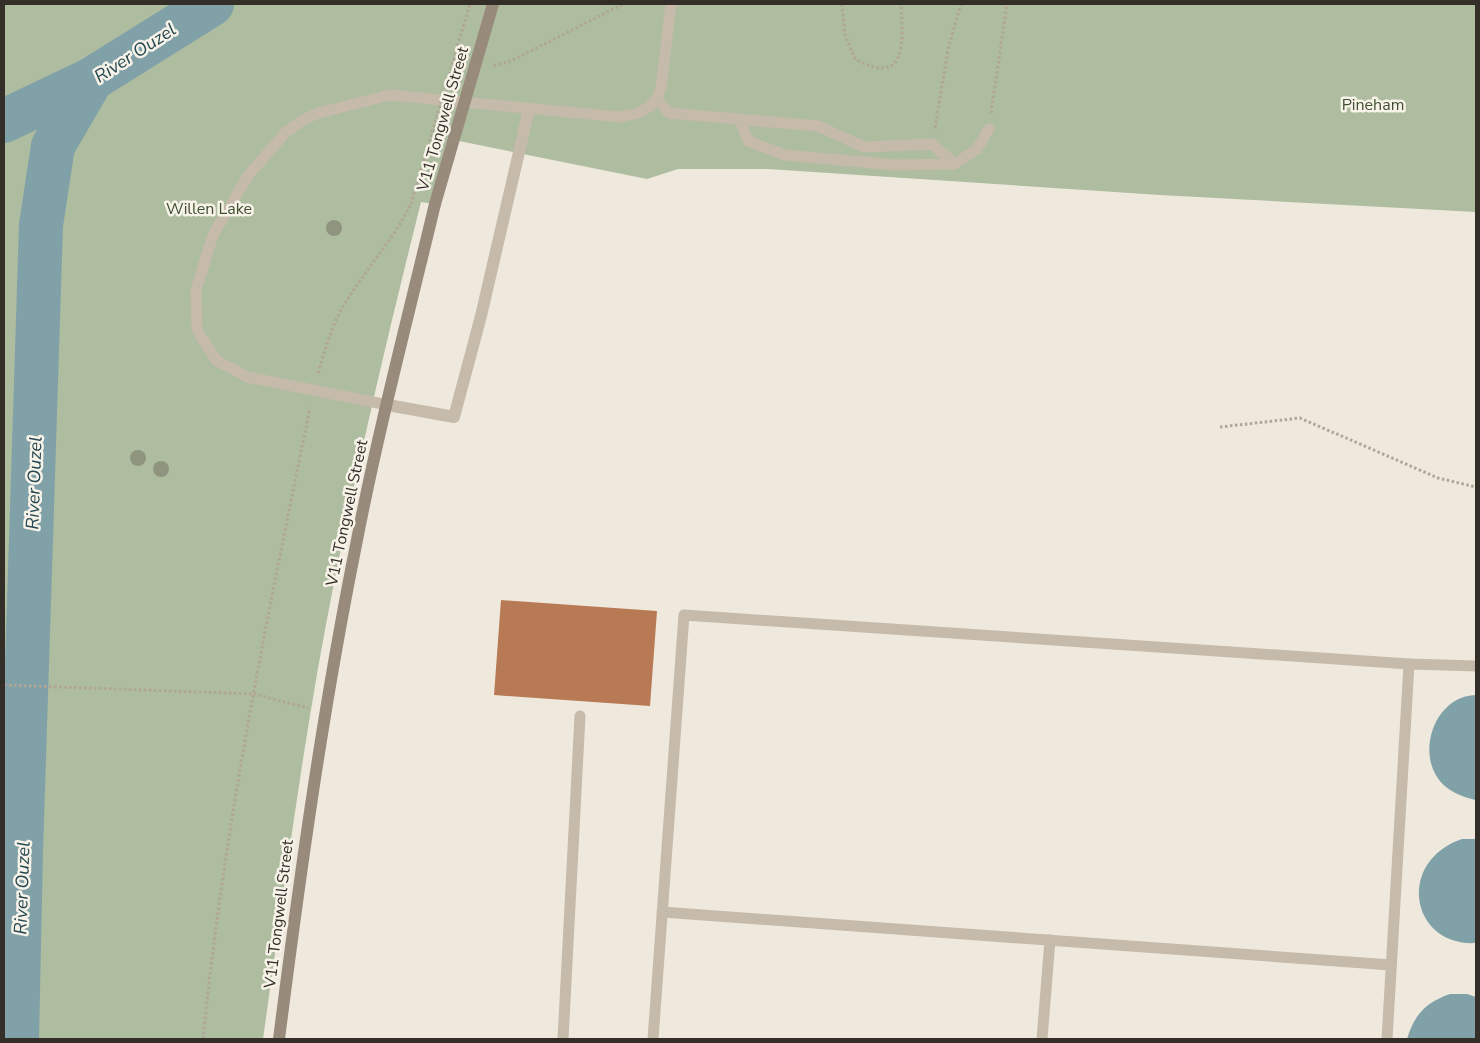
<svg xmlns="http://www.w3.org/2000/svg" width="1480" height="1043" font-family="'Nunito Sans',sans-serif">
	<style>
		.green { fill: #aebc9f }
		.water { fill: #80a1a8 }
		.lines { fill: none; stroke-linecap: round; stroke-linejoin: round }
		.river { stroke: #80a1a8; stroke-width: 44 }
		.building { fill: #b77a54 }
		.path { stroke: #b1a595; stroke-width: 3; stroke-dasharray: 2.5 2.5; stroke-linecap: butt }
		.lane { stroke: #c6bbab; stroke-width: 11 }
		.street { stroke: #c6bbab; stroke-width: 12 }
		.secondary { stroke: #998b7c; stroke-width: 12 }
		.path-bridge { stroke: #b1a595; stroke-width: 3; stroke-dasharray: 2.5 2.5; stroke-linecap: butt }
		.secondary-bridge { stroke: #998b7c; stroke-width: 12 }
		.tree { fill: #8e947e }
		.labels { text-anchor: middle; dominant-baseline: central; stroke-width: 5; stroke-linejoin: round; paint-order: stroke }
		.park-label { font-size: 16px; fill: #3f4f30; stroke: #f7f3e9 }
		.street-label { font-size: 16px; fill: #342e29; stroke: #f7f3e9 }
		.water-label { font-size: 18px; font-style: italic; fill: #244751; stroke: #f7f3e9 }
	</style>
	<rect width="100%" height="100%" fill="#efe9dd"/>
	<path class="green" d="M4,4H1476V212L1160,195L768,169H678L647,179L454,140L435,204L421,202C382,358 345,515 317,674C296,795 280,918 263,1039H4Z"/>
	<g class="water">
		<path d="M1476,695V800H1475C1464,797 1455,794 1446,787C1413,760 1432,696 1476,695Z"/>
		<path d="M1462,839H1476V943C1411,947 1395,862 1462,839Z"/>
		<path d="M1450,994H1467L1476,997V1039H1407C1414,1015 1426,1002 1450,994Z"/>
	</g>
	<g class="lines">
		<g class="river">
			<polyline points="4,121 92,79"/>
			<polyline points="17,1039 21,852 41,225 53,146 92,79 212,4"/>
		</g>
	</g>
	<polygon class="building" points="501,600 657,611 650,706 494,695"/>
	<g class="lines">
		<g class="path">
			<path d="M842,4L845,35L855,59C908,88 903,41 901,4"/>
			<polyline points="494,66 513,60 623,4"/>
			<polyline points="991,113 1007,4"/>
			<polyline points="935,128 948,49 961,4"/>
			<path d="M318,373C324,353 330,332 339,314C360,275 391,244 411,204"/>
			<polyline points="1220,427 1300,418 1438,478 1476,487"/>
			<polyline points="4,685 254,694 308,708"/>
			<path d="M203,1039C224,827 267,617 310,408"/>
		</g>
		<g class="lane">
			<polyline points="657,99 669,113 818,126 864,147 932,144 955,164 977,149 989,129"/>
			<polyline points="740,120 748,141 785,155 895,165 955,164"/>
			<polyline points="388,405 247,377 216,360 197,330 196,290 213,235 248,176 285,133 304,119 319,113 390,95 620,117 638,113 649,107 657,99 661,87 671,4"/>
			<polyline points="662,912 1391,965"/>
			<polyline points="563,1039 580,716"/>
			<polyline points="653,1039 684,615 1409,664"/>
			<polyline points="1042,1039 1050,940"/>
			<polyline points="1387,1039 1409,664 1476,666"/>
		</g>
		<polyline class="street" points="388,405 454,417 481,316 529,109"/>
		<path class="secondary" d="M279,1039C300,874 323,709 356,545C378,431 408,317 435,204"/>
		<polyline class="path-bridge" points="411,204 470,4"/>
		<polyline class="secondary-bridge" points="435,204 493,4"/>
	</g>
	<g class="tree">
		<circle cx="334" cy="228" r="8"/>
		<circle cx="138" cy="458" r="8"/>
		<circle cx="161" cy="469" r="8"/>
	</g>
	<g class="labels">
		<g class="park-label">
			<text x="1373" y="105">Pineham</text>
			<text x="209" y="209">Willen Lake</text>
		</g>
		<g class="street-label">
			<text transform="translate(443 119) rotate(-74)">V11 Tongwell Street</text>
			<text transform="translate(347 513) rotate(-78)">V11 Tongwell Street</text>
			<text transform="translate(279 914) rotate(-83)">V11 Tongwell Street</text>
		</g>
		<g class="water-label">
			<text transform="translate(135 53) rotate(-33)">River Ouzel</text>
			<text transform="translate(34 483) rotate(-88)">River Ouzel</text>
			<text transform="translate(22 888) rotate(-88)">River Ouzel</text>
		</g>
	</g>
	<rect width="1480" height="1043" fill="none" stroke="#342e29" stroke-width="10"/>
</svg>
